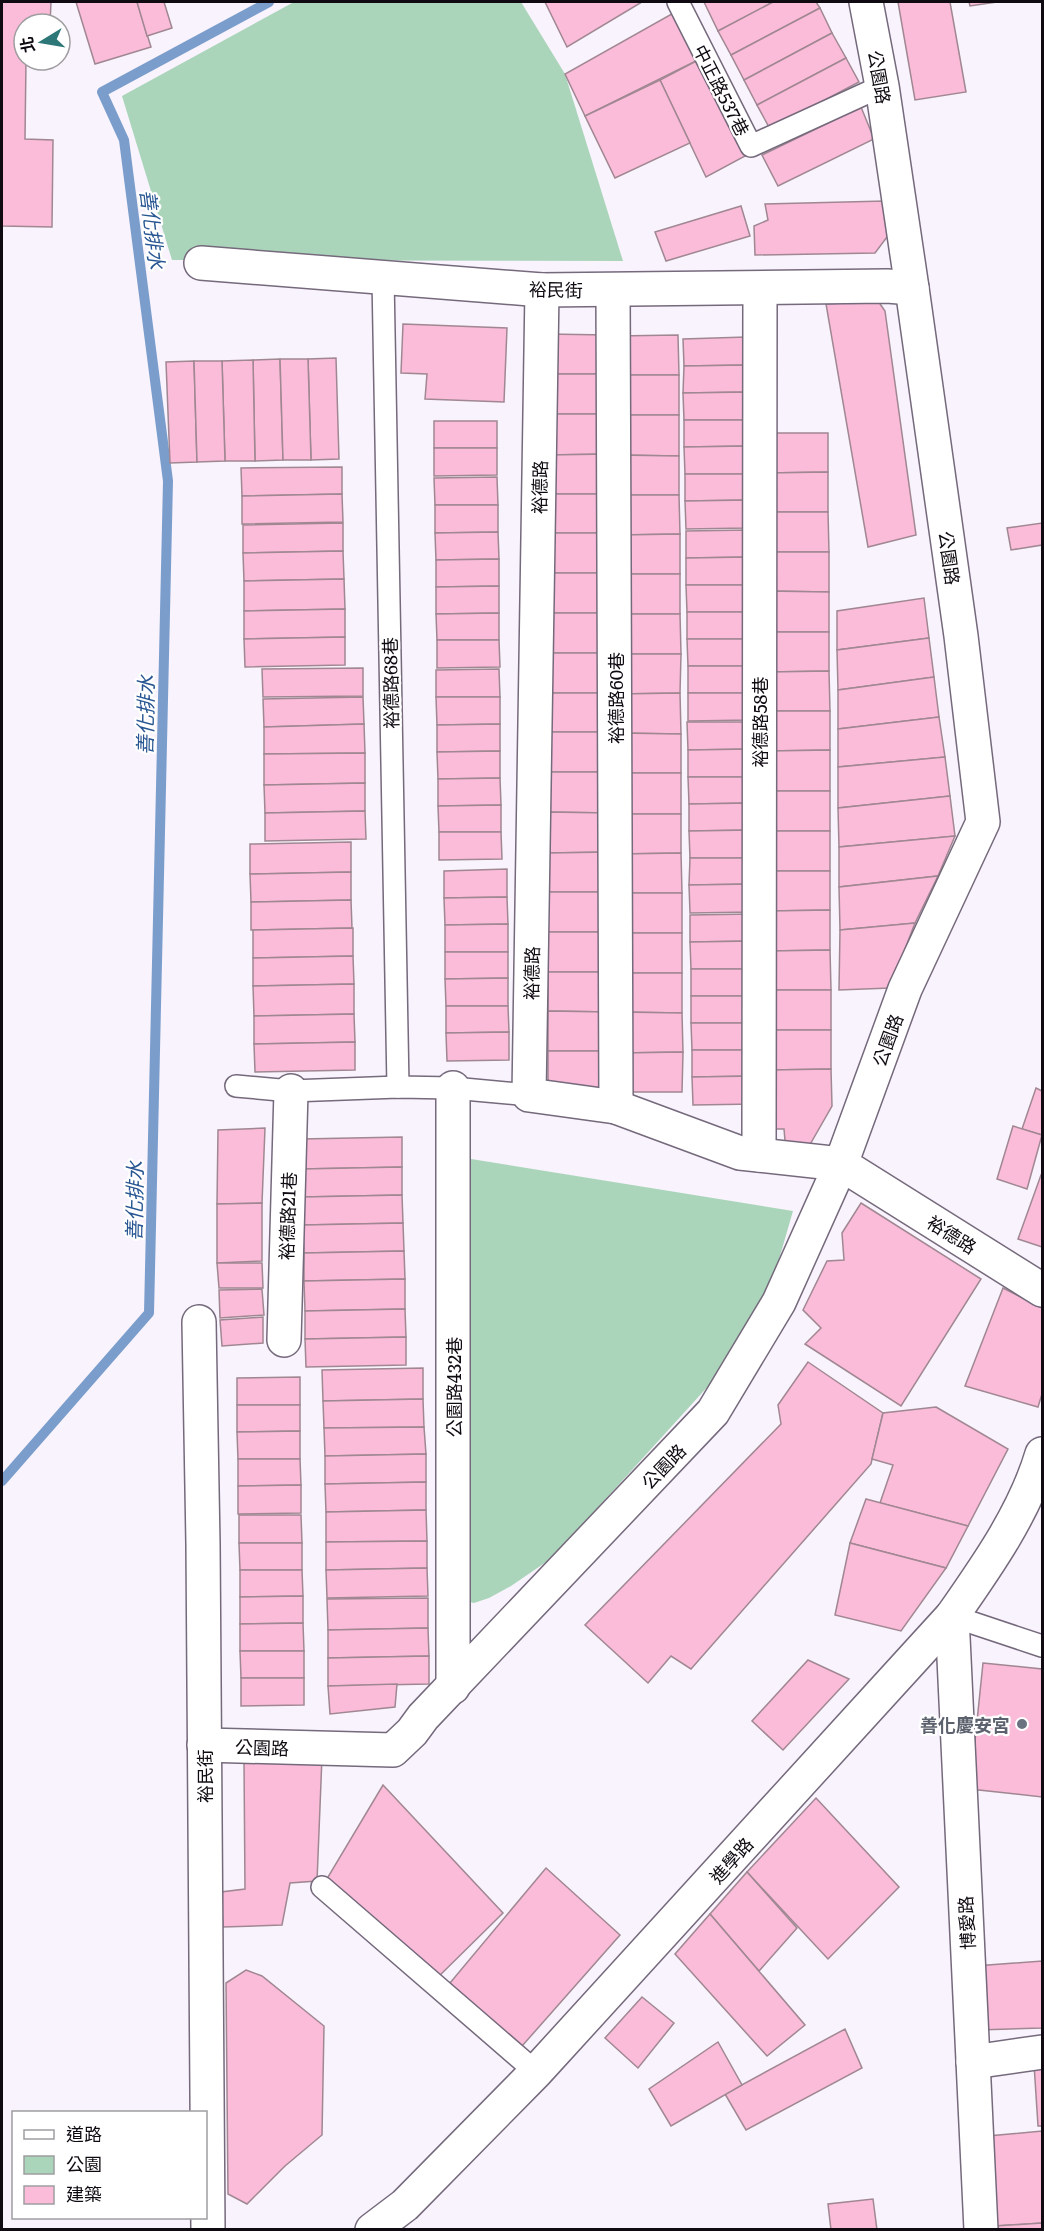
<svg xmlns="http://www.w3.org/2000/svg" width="1044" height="2231" font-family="Literata,'Noto Sans TC',serif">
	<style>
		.green { fill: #abd5ba }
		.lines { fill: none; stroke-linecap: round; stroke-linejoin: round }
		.stream { stroke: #7a9dcc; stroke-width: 10 }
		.building { fill: #fabcd9; stroke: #a08792; stroke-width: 1.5 }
		.service-casing { stroke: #75697c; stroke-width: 24 }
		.minor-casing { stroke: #75697c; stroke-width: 36 }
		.service { stroke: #fff; stroke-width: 21 }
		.minor { stroke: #fff; stroke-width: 33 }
		.worship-dot { fill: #6b7280; stroke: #fff; stroke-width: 2 }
		.labels { text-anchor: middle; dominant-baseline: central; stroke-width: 4.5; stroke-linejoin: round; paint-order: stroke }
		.street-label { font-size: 18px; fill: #0f0a11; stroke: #fff }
		.worship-label { font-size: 18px; font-weight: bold; fill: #5b616d; stroke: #fff; text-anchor: end }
		.water-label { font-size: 20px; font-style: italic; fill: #285692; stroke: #fff }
	</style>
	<rect width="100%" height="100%" fill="#f8f3fc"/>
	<g class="green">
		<polygon points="294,2 521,2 565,74 623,261 172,260 122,96"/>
		<polygon points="440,1154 793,1211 773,1280 721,1372 552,1558 511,1586 489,1598 474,1603 462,1600"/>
	</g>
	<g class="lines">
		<polyline class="stream" points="2,1481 149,1313 168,481 124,140 102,92 269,2"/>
	</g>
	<g class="building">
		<polygon points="2,2 51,2 50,24 24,24 24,60 26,60 25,139 53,140 52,227 2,226"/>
		<polygon points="76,2 137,2 151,47 95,64"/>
		<polygon points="137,2 164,2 172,28 147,36"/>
		<polygon points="545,2 642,2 567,47"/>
		<polygon points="704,2 773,2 718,31"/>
		<polygon points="773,2 816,2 820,8 731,55 718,31"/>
		<polygon points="898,2 950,2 966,92 915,100"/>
		<polygon points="969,2 997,2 970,6"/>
		<polygon points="820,8 832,33 744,80 731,55"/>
		<polygon points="677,11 702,58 585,116 565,74"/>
		<polygon points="832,33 846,58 757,105 744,80"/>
		<polygon points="702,58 747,155 706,177 660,80"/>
		<polygon points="846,58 859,82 770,129 757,105"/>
		<polygon points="660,80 690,143 615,178 585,116"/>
		<polygon points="861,107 874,139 778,186 762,155"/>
		<polygon points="885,201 893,229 875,253 755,255 754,226 768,220 765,204"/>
		<polygon points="741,206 750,236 666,261 655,232"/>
		<polygon points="878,301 885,311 916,535 868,547 826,304"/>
		<polygon points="403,324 507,328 504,402 425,399 427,374 401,373"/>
		<polygon points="546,334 608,335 609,374 546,374"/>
		<polygon points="678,335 679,375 616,375 616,336"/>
		<polygon points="746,337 746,365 684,366 683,339"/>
		<polygon points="336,358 339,459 311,460 308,359"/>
		<polygon points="280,359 283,460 255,461 253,360"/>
		<polygon points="280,359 308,359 311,460 283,460"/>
		<polygon points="253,360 255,461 225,461 222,361"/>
		<polygon points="194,361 197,462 170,463 166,362"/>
		<polygon points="194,361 222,361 225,461 197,462"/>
		<polygon points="746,365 747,392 683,393 684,366"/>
		<rect x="546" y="374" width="63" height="40"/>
		<polygon points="616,375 679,375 679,415 617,415"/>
		<polygon points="747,392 747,420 684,420 683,393"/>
		<polygon points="546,414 609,414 609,454 546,455"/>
		<polygon points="617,415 679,415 679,456 617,455"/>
		<polygon points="684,420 747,420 747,446 684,447"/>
		<rect x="434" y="421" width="63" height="27"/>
		<polygon points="766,433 828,433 828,472 766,473"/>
		<polygon points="747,446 747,474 685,474 684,447"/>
		<polygon points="434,448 497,448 497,475 434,476"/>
		<polygon points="609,454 609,494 546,494 546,455"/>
		<polygon points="617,455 679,456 679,495 617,495"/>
		<polygon points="342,467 342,494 242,496 241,468"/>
		<polygon points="828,472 828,512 766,512 766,473"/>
		<polygon points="685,474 747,474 748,500 685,501"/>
		<polygon points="497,477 498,505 435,505 434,478"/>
		<polygon points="342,494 343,522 242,524 242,496"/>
		<rect x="546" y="494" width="63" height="39"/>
		<polygon points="617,495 679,495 680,534 618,535"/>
		<polygon points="748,500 748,528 686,529 685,501"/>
		<polygon points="435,505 498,505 498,532 435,533"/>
		<polygon points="766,512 828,512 829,552 766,552"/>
		<polygon points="343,523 343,551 243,553 243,525"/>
		<polygon points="1042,523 1042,545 1011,550 1007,528"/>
		<polygon points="749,530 749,557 686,558 686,531"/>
		<polygon points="498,532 499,559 436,560 435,533"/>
		<polygon points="546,533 609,533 609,573 547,573"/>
		<polygon points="680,534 680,574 617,574 618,535"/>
		<polygon points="343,551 344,579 244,581 243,553"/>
		<polygon points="766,552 829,552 829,592 767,591"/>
		<polygon points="749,557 750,585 686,585 686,558"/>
		<polygon points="499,559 499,586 436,587 436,560"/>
		<rect x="547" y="573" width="62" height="40"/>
		<polygon points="617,574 680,574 680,614 618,614"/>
		<polygon points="344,579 345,609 244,611 244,581"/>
		<polygon points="686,585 750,585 750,612 687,612"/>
		<polygon points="499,586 499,613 436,614 436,587"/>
		<polygon points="767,591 829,592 829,632 767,632"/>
		<polygon points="924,598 929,638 837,650 837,611"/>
		<polygon points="345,609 345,637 244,639 244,611"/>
		<rect x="687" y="612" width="63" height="27"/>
		<polygon points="499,613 499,640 437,640 436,614"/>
		<rect x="547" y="613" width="62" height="40"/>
		<polygon points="618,614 680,614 681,654 618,654"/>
		<polygon points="767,632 829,632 829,671 767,672"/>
		<polygon points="345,637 345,665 245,667 244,639"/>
		<polygon points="929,638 934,677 838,690 837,650"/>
		<polygon points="687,639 750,639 750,666 688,666"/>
		<polygon points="437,640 499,640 500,667 437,668"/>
		<rect x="547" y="653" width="62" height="40"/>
		<polygon points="618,654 681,654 680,693 618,694"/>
		<polygon points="688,666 750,666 751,693 688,693"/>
		<polygon points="363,668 363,696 263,697 262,669"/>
		<polygon points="499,669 500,697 436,697 436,670"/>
		<polygon points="829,671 830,711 767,711 767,672"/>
		<polygon points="934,677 939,717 838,729 838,690"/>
		<polygon points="547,693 609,693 610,732 547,732"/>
		<polygon points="680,693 681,734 618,733 618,694"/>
		<polygon points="688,693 751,693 751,720 688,721"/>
		<polygon points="363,697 364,724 264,727 263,699"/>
		<polygon points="436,697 500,697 500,724 437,725"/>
		<polygon points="767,711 830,711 830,750 767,751"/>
		<polygon points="939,717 945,757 838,767 838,729"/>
		<polygon points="687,722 750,722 751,749 688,750"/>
		<polygon points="364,724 365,753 264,754 264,727"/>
		<polygon points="500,724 500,751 437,752 437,725"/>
		<polygon points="547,732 610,732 609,772 547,772"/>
		<polygon points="618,733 681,734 681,773 619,773"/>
		<polygon points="751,749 751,777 688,777 688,750"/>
		<polygon points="830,750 830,791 768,791 767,751"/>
		<polygon points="500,751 500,778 438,779 437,752"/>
		<polygon points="365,753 365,783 264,785 264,754"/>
		<polygon points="945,757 950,796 838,808 838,767"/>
		<polygon points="547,772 609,772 610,813 547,812"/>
		<rect x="619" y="773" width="62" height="41"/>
		<polygon points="688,777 751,777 751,803 689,804"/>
		<polygon points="500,778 501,805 438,806 438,779"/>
		<polygon points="365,783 365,811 265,813 264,785"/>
		<polygon points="768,791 830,791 830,831 767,831"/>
		<polygon points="950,796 955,836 839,847 838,808"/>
		<polygon points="751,803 752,830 689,831 689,804"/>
		<polygon points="501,805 501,832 439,832 438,806"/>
		<polygon points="365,811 366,839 265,841 265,813"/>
		<polygon points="547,812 610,813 610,852 547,853"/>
		<polygon points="619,814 681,814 681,853 619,854"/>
		<polygon points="752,830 752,858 690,858 689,831"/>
		<polygon points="767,831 830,831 830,871 768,871"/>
		<polygon points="439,832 501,832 502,859 439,860"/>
		<polygon points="955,836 938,876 839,887 839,847"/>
		<polygon points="351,842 351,872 250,874 250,844"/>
		<polygon points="610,852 610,892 547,892 547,853"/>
		<polygon points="681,853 682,893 619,893 619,854"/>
		<polygon points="690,858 752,858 752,884 689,885"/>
		<polygon points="507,869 507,897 444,898 444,871"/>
		<polygon points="768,871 830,871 830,910 768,911"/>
		<polygon points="351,872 351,900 251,902 250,874"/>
		<polygon points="938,876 915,923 840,930 839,887"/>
		<polygon points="752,884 753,912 690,913 689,885"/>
		<polygon points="547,892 610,892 610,932 548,932"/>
		<polygon points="619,893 682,893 682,933 620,933"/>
		<polygon points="507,897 508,924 445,925 444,898"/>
		<polygon points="351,900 352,928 251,930 251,902"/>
		<polygon points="830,910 830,950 768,951 768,911"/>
		<polygon points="753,914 753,941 690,942 690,915"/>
		<polygon points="915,923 890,988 839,990 840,930"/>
		<polygon points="508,924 508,952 445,952 445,925"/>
		<polygon points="353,928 353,956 253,958 253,930"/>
		<rect x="548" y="932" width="62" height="40"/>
		<rect x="620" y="933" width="62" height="40"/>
		<polygon points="753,941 754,969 691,969 690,942"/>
		<polygon points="830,950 831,990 769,990 768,951"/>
		<polygon points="445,952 508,952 508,978 445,979"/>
		<polygon points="353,956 354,984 253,986 253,958"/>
		<rect x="691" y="969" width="63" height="27"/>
		<polygon points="548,972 610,972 610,1012 548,1011"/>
		<polygon points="620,973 682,973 682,1013 620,1012"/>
		<polygon points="508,978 508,1006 446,1006 445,979"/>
		<polygon points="354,984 354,1014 254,1016 253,986"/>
		<rect x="769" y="990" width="62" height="40"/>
		<rect x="691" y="996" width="63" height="27"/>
		<polygon points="446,1006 508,1006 509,1032 446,1033"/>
		<polygon points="548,1011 610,1012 610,1051 548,1051"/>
		<polygon points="620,1012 682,1013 683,1052 620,1053"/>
		<polygon points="354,1014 355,1042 254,1044 254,1016"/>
		<polygon points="691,1023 754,1023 754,1050 692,1050"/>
		<polygon points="769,1030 831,1030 831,1069 769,1070"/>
		<polygon points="509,1032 509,1060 447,1061 446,1033"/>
		<polygon points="355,1042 355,1070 255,1072 254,1044"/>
		<polygon points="692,1050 754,1050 755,1076 692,1077"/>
		<polygon points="548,1051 610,1051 611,1091 548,1091"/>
		<polygon points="683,1052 682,1092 620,1092 620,1053"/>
		<polygon points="831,1069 832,1106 804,1155 786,1152 784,1129 770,1129 769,1070"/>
		<polygon points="755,1076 755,1104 693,1105 692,1077"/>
		<polygon points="1036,1088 1042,1091 1042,1135 1022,1129"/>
		<polygon points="1013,1126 1042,1135 1027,1189 997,1179"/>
		<polygon points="265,1128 262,1203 217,1204 218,1130"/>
		<polygon points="402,1137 402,1167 301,1169 301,1139"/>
		<polygon points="402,1167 402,1195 302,1197 301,1169"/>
		<polygon points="1041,1175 1042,1176 1042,1247 1018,1239"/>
		<polygon points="402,1195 403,1223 303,1225 302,1197"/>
		<polygon points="262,1203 262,1261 217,1263 217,1204"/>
		<polygon points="861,1203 981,1279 901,1406 805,1344 821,1328 803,1310 827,1261 844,1260 842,1233"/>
		<polygon points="403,1223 404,1251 304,1253 303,1225"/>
		<polygon points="404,1251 405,1279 304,1281 304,1253"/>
		<polygon points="217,1263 262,1263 263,1288 219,1288"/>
		<polygon points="405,1279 405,1309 305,1311 304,1281"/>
		<polygon points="1003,1288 1042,1308 1042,1394 1038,1407 965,1386"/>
		<polygon points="262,1289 264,1315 220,1318 219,1290"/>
		<polygon points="405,1309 406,1337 305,1339 305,1311"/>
		<polygon points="263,1317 263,1343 222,1346 220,1320"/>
		<polygon points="406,1337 406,1365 306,1367 305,1339"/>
		<polygon points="808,1362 883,1413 871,1464 691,1669 671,1656 648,1683 585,1625 781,1424 778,1405"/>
		<polygon points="423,1368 423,1399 323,1401 322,1370"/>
		<polygon points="300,1377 300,1405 237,1405 237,1378"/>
		<polygon points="423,1399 424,1427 324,1428 323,1401"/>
		<polygon points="237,1405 300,1405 300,1431 237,1432"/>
		<polygon points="936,1407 1008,1449 968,1526 880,1503 893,1465 872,1459 883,1413"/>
		<polygon points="424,1427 426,1454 325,1456 324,1428"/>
		<polygon points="300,1431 300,1459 238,1459 237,1432"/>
		<polygon points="426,1454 426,1482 325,1484 325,1456"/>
		<polygon points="238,1459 300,1459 301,1485 238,1486"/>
		<polygon points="426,1482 426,1510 326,1512 325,1484"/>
		<polygon points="301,1485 301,1513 238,1514 238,1486"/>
		<polygon points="866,1499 968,1526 946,1568 850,1543"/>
		<polygon points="426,1510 427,1541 326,1542 326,1512"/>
		<polygon points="239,1515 301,1515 302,1543 239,1543"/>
		<polygon points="427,1541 427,1568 326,1570 326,1542"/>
		<polygon points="239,1543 302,1543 302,1570 240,1570"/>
		<polygon points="850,1543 946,1568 901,1631 835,1615"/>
		<polygon points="427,1568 428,1596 327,1598 326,1570"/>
		<polygon points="240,1570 302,1570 303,1596 240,1597"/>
		<polygon points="303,1596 303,1623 240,1624 240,1597"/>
		<polygon points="428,1598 428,1628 328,1630 327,1599"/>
		<polygon points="303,1623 304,1651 240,1651 240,1624"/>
		<polygon points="428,1628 429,1656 328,1658 328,1630"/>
		<polygon points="240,1651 304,1651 304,1678 241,1678"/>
		<polygon points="429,1656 429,1684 328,1686 328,1658"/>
		<polygon points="808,1660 849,1679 783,1750 752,1721"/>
		<polygon points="983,1663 1042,1669 1042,1797 970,1789"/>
		<polygon points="241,1678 304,1678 304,1705 241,1706"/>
		<polygon points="397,1684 395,1707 330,1714 328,1686"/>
		<polygon points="322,1757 317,1881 290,1883 282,1925 223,1927 221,1892 245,1889 244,1761"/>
		<polygon points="383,1785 503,1913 432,1983 322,1887"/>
		<polygon points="816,1798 899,1887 828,1959 747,1872"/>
		<polygon points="546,1868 620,1935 515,2054 450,1983"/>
		<polygon points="747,1872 797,1928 759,1971 710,1914"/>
		<polygon points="710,1914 805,2025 767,2056 675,1954"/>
		<polygon points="1042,1961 1042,2028 978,2030 975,1966"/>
		<polygon points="246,1970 262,1976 324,2026 322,2135 285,2166 247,2204 228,2194 226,1983"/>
		<polygon points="642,1997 674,2023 638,2068 605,2038"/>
		<polygon points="845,2029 862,2068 746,2130 725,2094"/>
		<polygon points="718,2042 742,2085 671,2126 649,2089"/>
		<polygon points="1042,2063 1042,2126 1038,2126 1034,2064"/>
		<polygon points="1042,2131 1042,2223 995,2226 988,2136"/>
		<polygon points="873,2199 877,2230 831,2230 828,2204"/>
		<polygon points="1042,2223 1042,2230 995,2230 995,2226"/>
	</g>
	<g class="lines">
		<defs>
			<g id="service">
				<polyline points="678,2 751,146 882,86"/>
				<polyline points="383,278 398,1087"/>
				<polyline points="236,1086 291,1091 398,1087 453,1088 529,1095"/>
				<polyline points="952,1616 1042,1646"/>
				<polyline points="322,1887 536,2072"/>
			</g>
			<g id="minor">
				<polyline points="201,263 542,290 887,286 912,288"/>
				<polyline points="542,290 529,1095 616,1107 740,1153 841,1164 1042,1290"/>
				<polyline points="613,290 616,1107"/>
				<polyline points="453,1088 453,1687"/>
				<polyline points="759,1155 760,289"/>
				<polyline points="199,1322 203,1544 208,2230"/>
				<polyline points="284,1340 291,1091"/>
				<polyline points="952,1616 981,2230"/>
				<polyline points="204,1745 393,1750 412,1732 423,1717 713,1412 779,1302 841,1164 905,989 983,822 961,636 912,288 882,86 866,2"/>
				<polyline points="973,2062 1042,2052"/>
				<path d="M372,2230L405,2205L536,2072L952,1616C987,1566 1025,1512 1042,1454"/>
			</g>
		</defs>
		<use href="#service" class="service-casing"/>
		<use href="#minor" class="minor-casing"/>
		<use href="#service" class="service"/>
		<use href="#minor" class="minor"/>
	</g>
	<circle class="worship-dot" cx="1022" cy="1724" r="6"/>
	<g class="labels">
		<g class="street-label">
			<text transform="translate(880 77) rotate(80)">公園路</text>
			<text transform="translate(722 90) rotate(63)">中正路537巷</text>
			<text transform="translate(556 289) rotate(1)">裕民街</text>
			<text transform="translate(539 487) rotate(-89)">裕德路</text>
			<text transform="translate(950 558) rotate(82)">公園路</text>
			<text transform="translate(390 683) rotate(-91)">裕德路68巷</text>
			<text transform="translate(615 698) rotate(-90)">裕德路60巷</text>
			<text transform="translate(759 722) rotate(-90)">裕德路58巷</text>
			<text transform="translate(531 973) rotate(-89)">裕德路</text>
			<text transform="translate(887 1040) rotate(-70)">公園路</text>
			<text transform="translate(287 1216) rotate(-88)">裕德路21巷</text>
			<text transform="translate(952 1234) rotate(32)">裕德路</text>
			<text transform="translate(453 1387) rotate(-90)">公園路432巷</text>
			<text transform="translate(663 1466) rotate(-46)">公園路</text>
			<text transform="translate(262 1747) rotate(2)">公園路</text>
			<text transform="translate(204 1776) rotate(-90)">裕民街</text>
			<text transform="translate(731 1860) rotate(-48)">進學路</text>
			<text transform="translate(966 1923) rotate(-93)">博愛路</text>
		</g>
		<g class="worship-label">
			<text x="1010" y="1724">善化慶安宮</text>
		</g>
		<g class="water-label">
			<text transform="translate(154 229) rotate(83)">善化排水</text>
			<text transform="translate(144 715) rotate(-89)">善化排水</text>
			<text transform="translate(133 1201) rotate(-89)">善化排水</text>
		</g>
	</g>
	<rect width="1044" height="2231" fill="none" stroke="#0f0a11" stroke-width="6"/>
	<rect x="12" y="2111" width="195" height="108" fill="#ffffff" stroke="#9f9da0" stroke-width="1.5"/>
	<rect x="24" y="2130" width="30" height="9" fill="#ffffff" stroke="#9f9da0" stroke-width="1.5"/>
	<text x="66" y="2141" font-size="18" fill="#0f0a11">道路</text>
	<rect x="24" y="2156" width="30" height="18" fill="#abd5ba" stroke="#9f9da0" stroke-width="1.5"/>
	<text x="66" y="2171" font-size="18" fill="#0f0a11">公園</text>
	<rect x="24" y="2186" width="30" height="18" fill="#fabcd9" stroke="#9f9da0" stroke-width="1.5"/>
	<text x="66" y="2201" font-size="18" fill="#0f0a11">建築</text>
	<g transform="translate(42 42) rotate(259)"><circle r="28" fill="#ffffff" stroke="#9f9da0" stroke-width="1.5"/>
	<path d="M0-4.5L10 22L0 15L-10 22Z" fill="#2d7778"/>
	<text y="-9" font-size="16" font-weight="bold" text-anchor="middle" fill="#0f0a11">北</text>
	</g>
</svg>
